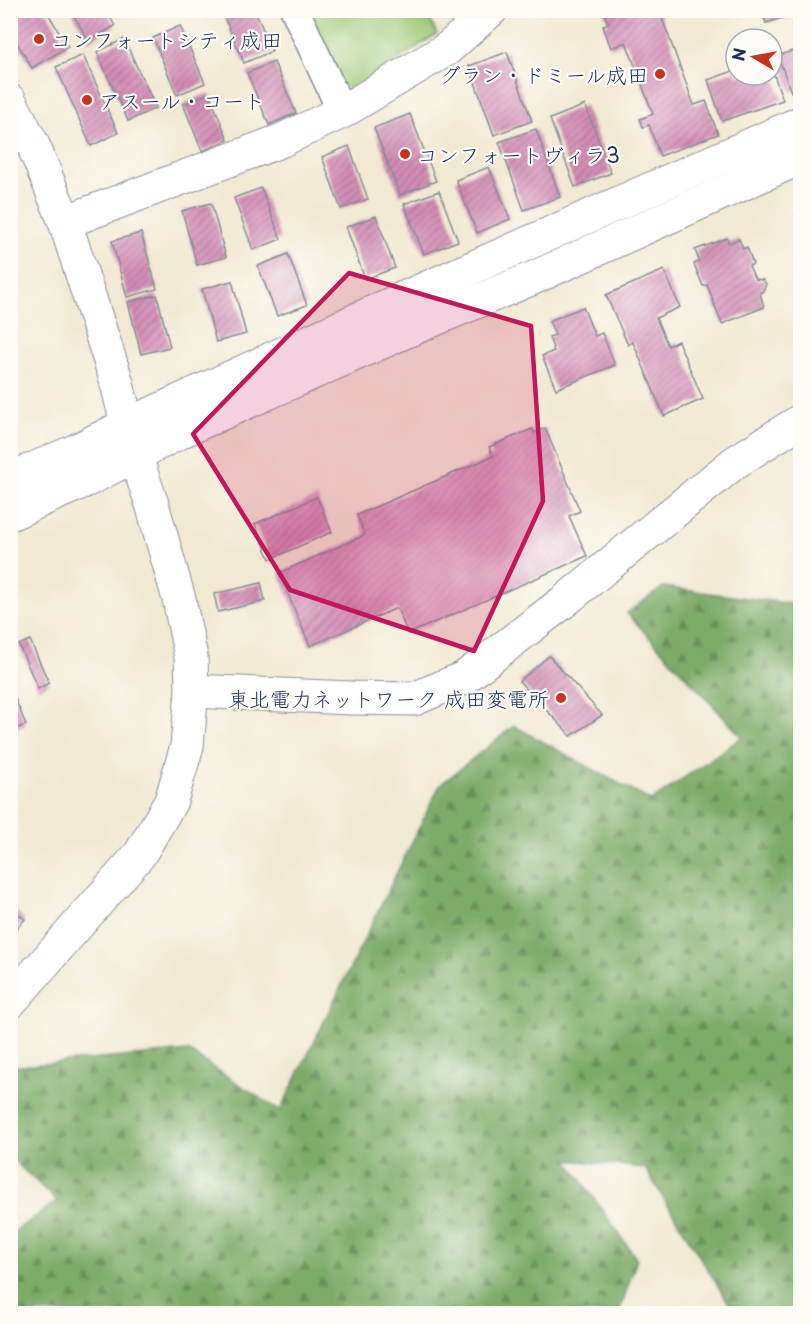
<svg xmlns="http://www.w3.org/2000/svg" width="811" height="1324" font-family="'Playpen Sans','Klee One',sans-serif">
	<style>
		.forest { fill: url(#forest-firs); stroke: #4c6e62; stroke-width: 1.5 }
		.park { fill: #9cc876; stroke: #5c7c6a; stroke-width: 1.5 }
		.building { fill: url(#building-hatch) }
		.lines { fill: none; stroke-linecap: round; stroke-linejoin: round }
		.minor-casing { stroke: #868c98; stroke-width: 31 }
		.tertiary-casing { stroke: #868c98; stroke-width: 35 }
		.minor { stroke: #fff; stroke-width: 28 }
		.tertiary { stroke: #fff; stroke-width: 33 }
		.marked { fill: #c2185b; fill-opacity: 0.2; stroke: #c2185b; stroke-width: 4.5; stroke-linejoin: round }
		.poi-dot { fill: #c8321e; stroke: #fdfcf7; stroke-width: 2 }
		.labels { text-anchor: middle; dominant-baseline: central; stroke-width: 4.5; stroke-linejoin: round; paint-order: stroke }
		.poi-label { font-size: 21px; fill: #1b2f5e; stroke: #fdfcf7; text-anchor: start }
	</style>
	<defs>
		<pattern id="forest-firs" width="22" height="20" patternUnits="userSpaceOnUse" patternTransform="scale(1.5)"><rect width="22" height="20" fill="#7dac67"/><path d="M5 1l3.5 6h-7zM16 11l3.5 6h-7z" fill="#668c58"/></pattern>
		<pattern id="building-hatch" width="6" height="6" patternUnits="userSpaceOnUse" patternTransform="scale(1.5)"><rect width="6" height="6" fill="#d48db6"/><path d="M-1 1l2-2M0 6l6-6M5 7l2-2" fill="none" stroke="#ab7497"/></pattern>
	</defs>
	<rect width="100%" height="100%" fill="#fdfcf7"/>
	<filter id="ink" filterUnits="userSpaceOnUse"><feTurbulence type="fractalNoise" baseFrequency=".0167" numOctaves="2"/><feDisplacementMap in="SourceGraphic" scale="12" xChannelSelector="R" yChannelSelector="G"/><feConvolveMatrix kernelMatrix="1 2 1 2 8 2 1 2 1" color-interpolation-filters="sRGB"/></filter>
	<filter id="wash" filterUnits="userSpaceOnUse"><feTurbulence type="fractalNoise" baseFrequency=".008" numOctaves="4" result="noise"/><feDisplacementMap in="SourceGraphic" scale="24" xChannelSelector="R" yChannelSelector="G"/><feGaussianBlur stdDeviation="1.35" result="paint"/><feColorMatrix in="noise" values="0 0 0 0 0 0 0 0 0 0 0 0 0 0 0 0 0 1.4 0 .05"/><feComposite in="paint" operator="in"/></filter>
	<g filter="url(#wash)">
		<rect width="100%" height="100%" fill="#f1e9d1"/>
		<polygon class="forest" points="663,587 800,605 800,1313 768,1313 729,1304 645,1168 567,1160 637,1259 619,1313 11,1313 11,1234 57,1201 11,1158 11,1067 188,1051 280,1111 440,785 514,726 651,801 742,737 627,613"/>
		<polygon class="park" points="305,11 426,11 437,34 353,89 340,85"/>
		<g id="blocks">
			<g class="building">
				<polygon points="10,10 46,10 68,47 32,68 10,31"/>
				<polygon points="71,10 106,10 115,26 88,41"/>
				<polygon points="224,10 255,10 272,51 244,63 222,12"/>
				<polygon points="603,10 659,10 694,105 706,101 718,134 660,156 649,125 643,127 640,119 653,114 626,42 611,48 603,26 608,23"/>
				<polygon points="762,10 800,10 800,13 766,23"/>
				<polygon points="180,26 205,83 177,95 153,38"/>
				<polygon points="124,39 156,108 128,121 97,52"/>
				<polygon points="800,48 800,88 791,92 778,56"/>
				<polygon points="507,52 532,121 494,135 469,66"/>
				<polygon points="83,55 118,133 91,146 56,67"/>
				<polygon points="274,62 296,113 269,125 247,73"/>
				<polygon points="772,69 783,100 722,121 708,80 736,70 736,75 772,75"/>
				<polygon points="209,93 228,140 202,151 183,104"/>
				<polygon points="585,105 611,173 575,187 550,119"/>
				<polygon points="410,114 436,181 400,195 374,128"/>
				<polygon points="536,129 560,197 524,210 499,142"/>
				<polygon points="349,146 368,199 341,209 322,157"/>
				<polygon points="489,167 510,219 477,233 456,180"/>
				<polygon points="261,188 281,239 253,250 234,198"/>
				<polygon points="439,191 458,241 424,254 404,204"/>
				<polygon points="211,203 226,257 197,265 182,211"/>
				<polygon points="800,212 800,227 795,215"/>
				<polygon points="376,216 395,268 365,279 346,227"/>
				<polygon points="141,233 157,289 127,297 112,241"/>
				<polygon points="727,238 729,243 739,239 743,249 747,247 753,264 749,266 755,279 763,280 766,284 763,291 760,293 764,307 722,324 707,285 703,286 694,264 699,261 695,250"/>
				<polygon points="288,254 307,305 277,316 258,266"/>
				<polygon points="664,270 680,307 656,318 668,346 678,341 703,399 664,416 633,342 628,345 606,295"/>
				<polygon points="232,281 246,334 216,342 202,289"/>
				<polygon points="157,295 170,347 141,354 128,302"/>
				<polygon points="583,307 595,336 602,333 615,365 556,389 542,356 554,351 549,337 555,335 549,321"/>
				<polygon points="545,428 580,511 569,516 587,556 408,634 397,608 310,646 279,573 365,535 357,515 493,456 489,447 532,429 534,433"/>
				<polygon points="317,497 332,532 270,559 255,524"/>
				<polygon points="261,583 265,601 218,612 214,594"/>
				<polygon points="30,640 49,683 38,689 19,645"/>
				<polygon points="549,656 602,715 571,736 519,681"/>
				<polygon points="10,686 26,725 10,731"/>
				<polygon points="10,907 25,919 10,936"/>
			</g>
		</g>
	</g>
	<g filter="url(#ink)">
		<use href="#blocks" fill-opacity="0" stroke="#868c98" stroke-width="1.5"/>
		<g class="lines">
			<defs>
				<polyline id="minor" points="295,10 342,112"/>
				<g id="tertiary">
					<polyline points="10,101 33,145 65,222 115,376 135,455 152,504 179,599 191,657 192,691 187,746 171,801 140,854 10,1002"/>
					<polyline points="65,222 280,141 342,112 447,49 491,10"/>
					<polyline points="10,479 75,451 127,425 404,298 800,123"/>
					<polyline points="10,514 87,480 182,431 407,331 533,278 800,158"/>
					<polyline points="192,691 351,698 414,699 464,678 562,603 734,463 800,421"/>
				</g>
			</defs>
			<use href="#minor" class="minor-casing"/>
			<use href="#tertiary" class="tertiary-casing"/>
			<use href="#minor" class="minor"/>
			<use href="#tertiary" class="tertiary"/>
		</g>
	</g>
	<path class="marked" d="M349,273L531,326L543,501L474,651L290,590L193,434Z"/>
	<g class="poi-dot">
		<circle cx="39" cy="39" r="6"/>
		<circle cx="660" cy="74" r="6"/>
		<circle cx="87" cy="100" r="6"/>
		<circle cx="405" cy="154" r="6"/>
		<circle cx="561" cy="698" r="6"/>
	</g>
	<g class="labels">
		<g class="poi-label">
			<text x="51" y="39">コンフォートシティ成田</text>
			<text x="648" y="74" text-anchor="end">グラン・ドミール成田</text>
			<text x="99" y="100">アスール・コート</text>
			<text x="417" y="154">コンフォートヴィラ3</text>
			<text x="549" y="698" text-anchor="end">東北電力ネットワーク 成田変電所</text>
		</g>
	</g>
	<rect width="811" height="1324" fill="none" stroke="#fdfcf7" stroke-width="36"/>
	<g transform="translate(754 57) rotate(280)"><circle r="28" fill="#fdfcf7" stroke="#a3aaba" stroke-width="1.5"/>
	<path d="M0-4.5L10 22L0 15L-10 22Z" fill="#c8321e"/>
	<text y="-9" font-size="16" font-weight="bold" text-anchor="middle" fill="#1b2f5e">N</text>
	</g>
</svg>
